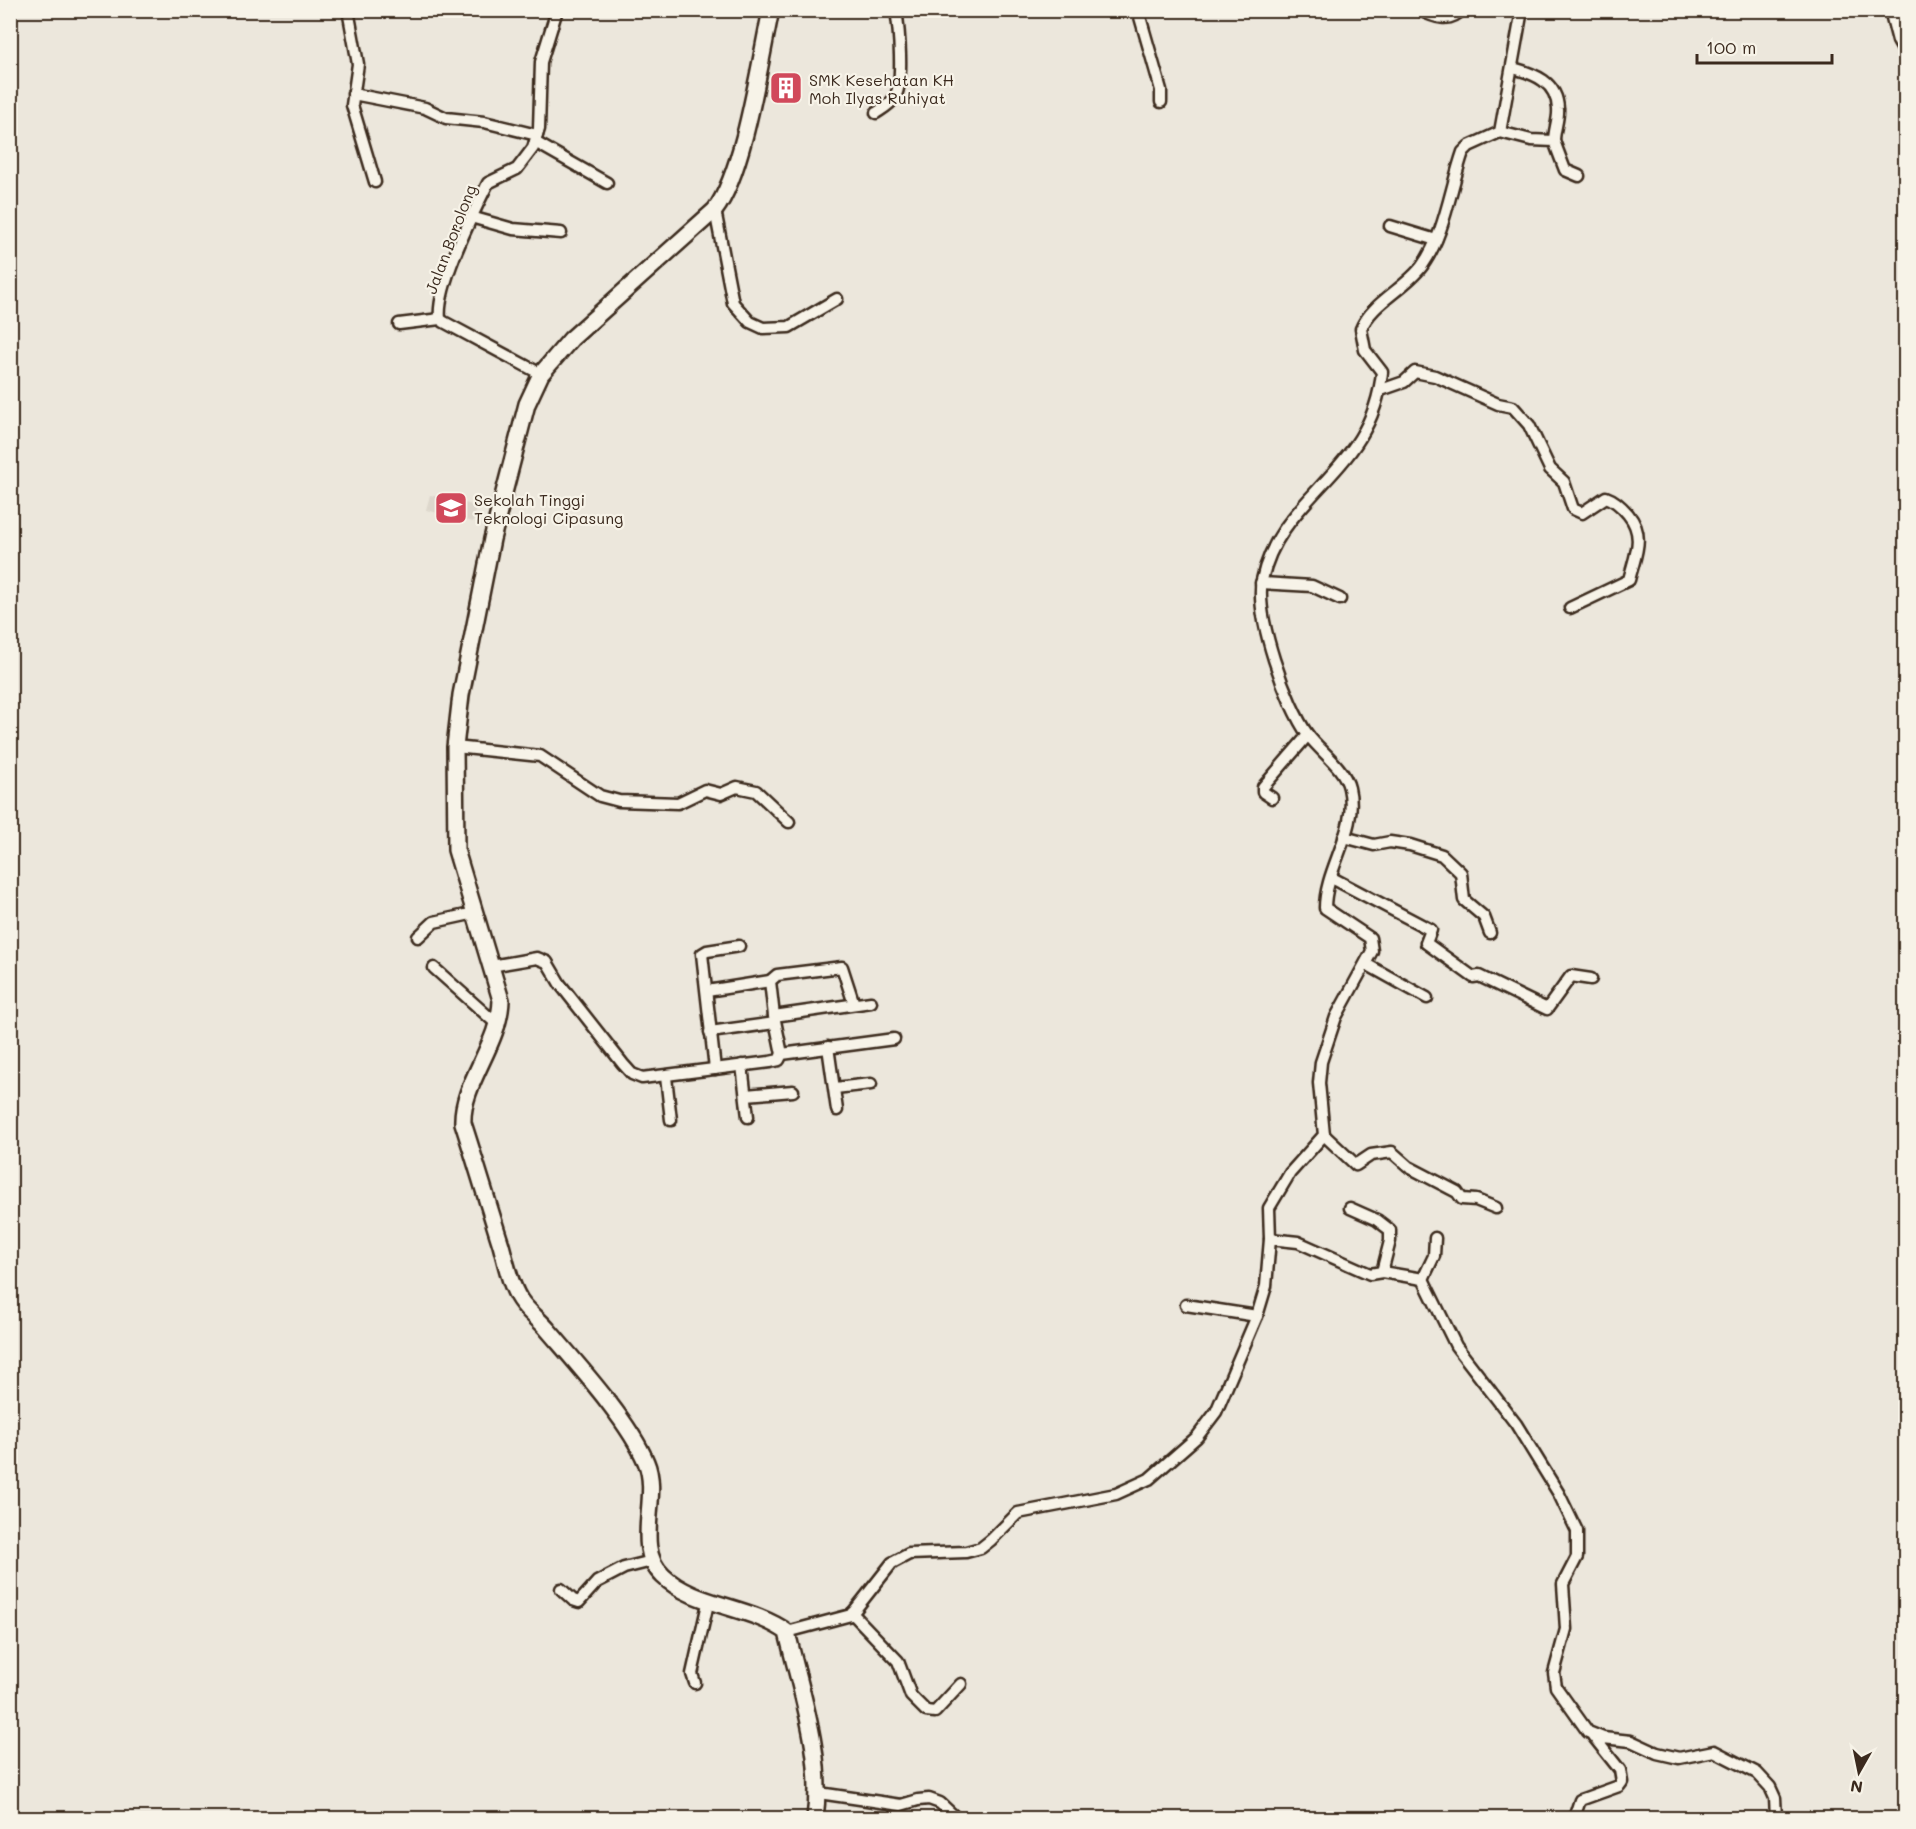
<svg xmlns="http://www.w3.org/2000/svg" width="1916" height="1829" font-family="Mali,sans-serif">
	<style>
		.built { fill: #ddd7cc }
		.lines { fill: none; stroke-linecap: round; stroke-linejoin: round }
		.minor-casing { stroke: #3b2a1e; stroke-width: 15 }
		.secondary-casing { stroke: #3b2a1e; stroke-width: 20 }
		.minor { stroke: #f7f3e8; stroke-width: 10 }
		.secondary { stroke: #f7f3e8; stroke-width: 15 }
		.labels { text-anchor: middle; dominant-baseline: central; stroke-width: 4.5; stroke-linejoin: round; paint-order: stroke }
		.poi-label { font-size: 16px; fill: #3b2a1e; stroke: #f7f3e8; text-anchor: start }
		.street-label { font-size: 16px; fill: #3b2a1e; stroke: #f7f3e8 }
	</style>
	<rect width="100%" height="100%" fill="#ece7dc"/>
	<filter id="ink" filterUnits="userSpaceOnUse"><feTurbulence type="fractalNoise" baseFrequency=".0167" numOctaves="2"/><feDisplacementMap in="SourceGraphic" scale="12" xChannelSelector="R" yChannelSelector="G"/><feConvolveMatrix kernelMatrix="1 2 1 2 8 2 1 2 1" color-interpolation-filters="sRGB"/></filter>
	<g filter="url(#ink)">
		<polygon class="built" points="430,495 477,506 473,522 426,510"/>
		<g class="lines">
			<defs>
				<g id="minor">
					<polyline points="348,10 358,64 352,105 375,182"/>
					<polyline points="1138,10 1161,90 1161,102"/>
					<path d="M1420,10C1433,17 1451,23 1461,10"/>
					<polyline points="1890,10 1898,41 1906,55"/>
					<path d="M1513,68C1535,74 1557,82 1558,109C1559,119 1554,130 1554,141"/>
					<polyline points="353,94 425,108 446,118 484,122 537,135"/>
					<path d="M876,113C882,109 891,104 895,97C904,82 899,29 896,10"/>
					<polyline points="1500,132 1531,140 1554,141 1565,170 1579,176"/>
					<polyline points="535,142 607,183"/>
					<polyline points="715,210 733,303 750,322 763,328 789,327 837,299"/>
					<polyline points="471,217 513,229 561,233"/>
					<polyline points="1390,226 1436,240"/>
					<polyline points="399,324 440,319"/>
					<path d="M541,374L444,322L440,319C436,286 473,214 488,183L517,169L533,148L539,129L541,62L557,10"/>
					<path d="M1381,390L1404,382L1415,372L1435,376L1498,404L1513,407L1529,425L1550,469L1564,482L1573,509L1582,513L1606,497C1615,500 1622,507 1628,514C1646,536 1635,555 1629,580L1570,608"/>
					<polyline points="1261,583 1312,586 1340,599"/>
					<polyline points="455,747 540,756 600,796 619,801 678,803 705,790 721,794 737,787 756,791 789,822"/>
					<polyline points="1272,798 1263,792 1263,787 1308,735"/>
					<polyline points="1344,837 1374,845 1390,842 1410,845 1442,855 1461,873 1464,900 1484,917 1490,933"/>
					<polyline points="1332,878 1431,930 1426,943 1473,977 1479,976 1547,1009 1571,976 1591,979"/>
					<polyline points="418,937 434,922 475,913"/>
					<polyline points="1366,964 1427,998"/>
					<polyline points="491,966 537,958 547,962 560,984 623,1064 632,1074 642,1078 770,1062 779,1060 782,1054 894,1039"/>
					<polyline points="434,968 499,1026"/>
					<polyline points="707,991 770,981"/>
					<polyline points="774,1016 770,981 777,975 842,967 854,1004"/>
					<polyline points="710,1032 775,1023"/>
					<polyline points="828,1047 837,1110"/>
					<polyline points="782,1054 774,1016 871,1002"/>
					<polyline points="742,1065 748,1117"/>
					<polyline points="715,1069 702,954 707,951 739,946"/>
					<polyline points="666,1077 671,1120"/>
					<polyline points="835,1088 871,1084"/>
					<polyline points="746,1095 793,1091"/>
					<polyline points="1324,1135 1356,1165 1371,1155 1392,1152 1409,1167 1457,1192 1462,1199 1476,1200 1496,1208"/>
					<polyline points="1350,1208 1377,1220 1390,1230 1390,1241 1382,1272"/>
					<polyline points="1270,1239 1298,1242 1370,1274 1382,1272 1423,1279 1456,1346 1516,1424 1559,1494 1577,1531 1577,1557 1563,1584 1566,1629 1554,1673 1556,1687 1588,1732 1603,1738 1631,1741 1657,1753 1679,1758 1714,1751 1757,1773 1770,1787 1775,1798 1776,1818"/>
					<polyline points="1423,1279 1434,1256 1435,1238"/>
					<polyline points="1186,1305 1257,1316"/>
					<polyline points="561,1589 573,1600 579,1602 597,1582 624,1568 652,1561"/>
					<polyline points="852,1613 898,1661 911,1696 926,1711 935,1712 961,1684"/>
					<path d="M787,1632L851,1615L892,1563L909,1554L966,1552L981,1548L991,1540L1018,1513L1116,1494L1149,1479L1197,1437L1216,1412L1257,1316L1266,1286L1270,1239L1269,1208L1290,1173L1324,1135L1319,1083L1321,1062L1336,1017L1372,951L1370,938L1325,908C1325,868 1359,829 1349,788C1344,767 1321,752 1308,735C1286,705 1255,616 1262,580C1280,494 1373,472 1382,372L1365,350L1361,329C1371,303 1405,289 1422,266C1445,234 1450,189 1463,152L1469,146L1500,132L1522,10"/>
					<polyline points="695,1683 692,1674 709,1599"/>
					<polyline points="819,1793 901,1805 918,1800 929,1799 940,1803 956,1818"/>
					<polyline points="1574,1818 1580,1800 1619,1786 1622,1782 1620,1770 1593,1736"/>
				</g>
				<path id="secondary" d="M771,10C760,61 744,172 715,210L571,339L541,374L527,404L492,539L461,695L455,747L456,850L501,1000C500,1044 461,1084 463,1123C476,1163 488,1204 501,1245C506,1263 510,1285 520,1300C528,1312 540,1320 548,1330C578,1365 629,1421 646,1462C661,1497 632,1547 663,1576C694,1606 751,1606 787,1632C801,1693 824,1756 815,1818"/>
			</defs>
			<use href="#minor" class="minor-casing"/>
			<use href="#secondary" class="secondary-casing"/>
			<use href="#minor" class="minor"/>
			<use href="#secondary" class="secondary"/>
		</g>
	</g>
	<defs>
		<symbol id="building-square" viewBox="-11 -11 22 22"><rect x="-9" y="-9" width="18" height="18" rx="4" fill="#d1495b" stroke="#f7f3e8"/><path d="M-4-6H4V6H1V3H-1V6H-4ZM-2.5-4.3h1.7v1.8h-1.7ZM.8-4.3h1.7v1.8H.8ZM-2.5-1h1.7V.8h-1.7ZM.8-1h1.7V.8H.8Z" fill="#fff"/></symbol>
		<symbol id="school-square" viewBox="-11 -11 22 22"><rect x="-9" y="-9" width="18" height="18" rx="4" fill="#d1495b" stroke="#f7f3e8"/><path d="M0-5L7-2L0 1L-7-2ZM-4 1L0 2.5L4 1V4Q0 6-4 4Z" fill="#fff"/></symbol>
	</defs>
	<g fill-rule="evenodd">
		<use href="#building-square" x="767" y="69" width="38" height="38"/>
		<use href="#school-square" x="432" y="489" width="38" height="38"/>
	</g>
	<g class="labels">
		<g class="poi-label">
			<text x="809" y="79">SMK Kesehatan KH<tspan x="809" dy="18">Moh Ilyas Ruhiyat</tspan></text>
			<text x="474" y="499">Sekolah Tinggi<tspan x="474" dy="18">Teknologi Cipasung</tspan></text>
		</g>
		<g class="street-label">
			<text transform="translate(450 239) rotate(-69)">Jalan Borolong</text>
		</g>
	</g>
	<rect width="1916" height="1829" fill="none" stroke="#f7f3e8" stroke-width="36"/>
	<rect x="18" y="18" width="1880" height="1793" fill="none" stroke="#3b2a1e" stroke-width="2" filter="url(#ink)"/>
	<g transform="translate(1859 1772) rotate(189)" stroke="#f7f3e8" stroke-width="4.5" paint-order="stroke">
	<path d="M0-4.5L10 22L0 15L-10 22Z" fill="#3b2a1e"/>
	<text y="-9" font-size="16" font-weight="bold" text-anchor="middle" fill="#3b2a1e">N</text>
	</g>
	<path d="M1697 54v9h135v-9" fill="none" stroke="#3b2a1e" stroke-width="3"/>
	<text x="1706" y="54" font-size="18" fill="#3b2a1e" stroke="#f7f3e8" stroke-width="4.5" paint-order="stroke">100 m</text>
</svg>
